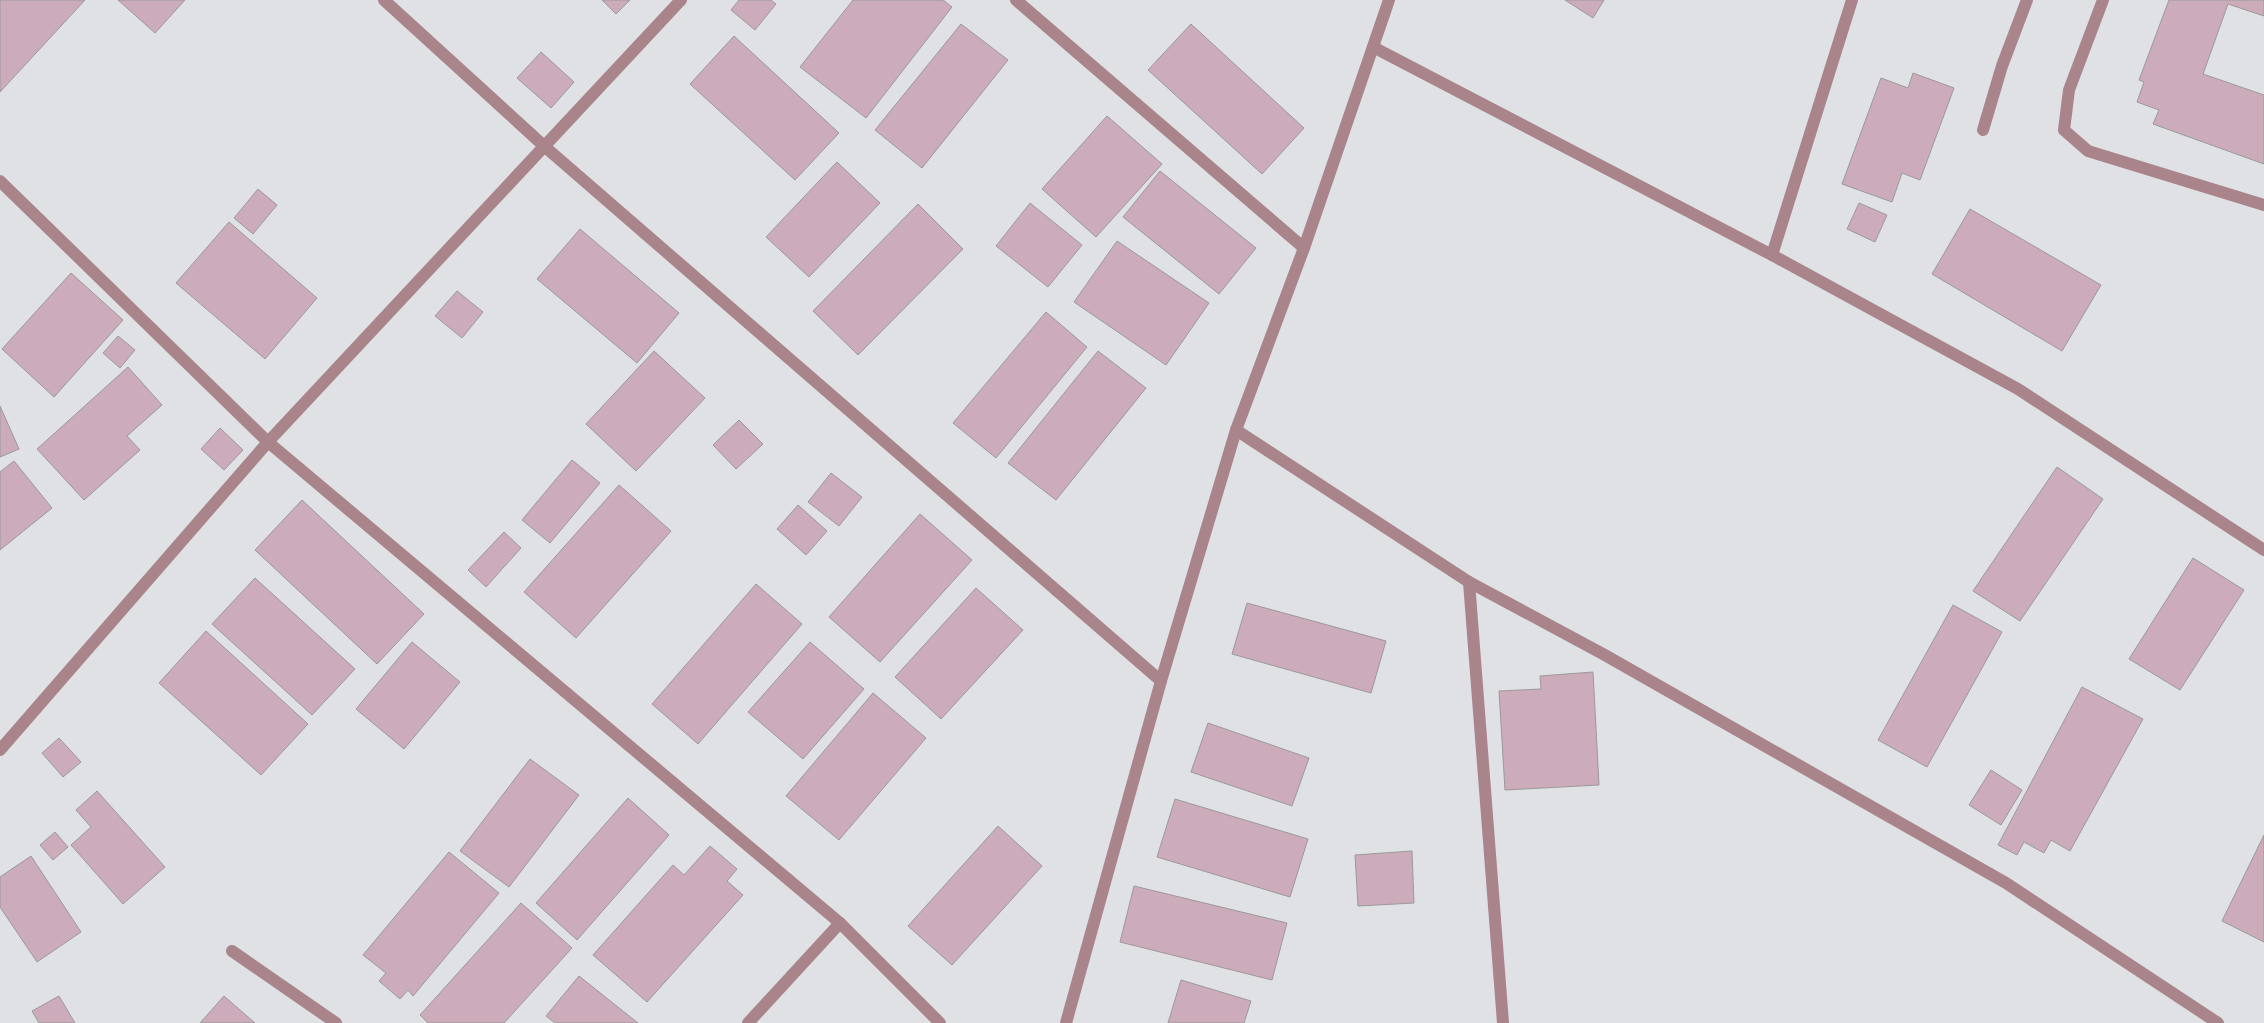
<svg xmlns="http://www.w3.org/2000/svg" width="2264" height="1023" font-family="Arial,sans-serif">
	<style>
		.building { fill: #ccacbb; stroke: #9c989a }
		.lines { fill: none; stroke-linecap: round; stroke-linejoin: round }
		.street { stroke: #a9848b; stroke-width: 12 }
	</style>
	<rect width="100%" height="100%" fill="#dfe1e4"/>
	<g class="building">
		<polygon points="0,0 85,0 0,92"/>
		<polygon points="118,0 185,0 155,33"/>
		<polygon points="602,0 630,0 616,14"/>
		<polygon points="739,0 771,0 776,4 755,30 731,10"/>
		<polygon points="853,0 943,0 952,7 866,118 800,67"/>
		<polygon points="1565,0 1604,0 1593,18"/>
		<polygon points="2169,0 2264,0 2264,16 2228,4 2203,74 2264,95 2264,164 2153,124 2159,110 2137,102 2144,82 2139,80"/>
		<polygon points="961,24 1008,60 922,168 875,130"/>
		<polygon points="1191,24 1304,128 1262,174 1148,70"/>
		<polygon points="734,36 839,133 795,180 690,84"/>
		<polygon points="541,52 574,82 551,108 517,78"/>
		<polygon points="1913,73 1954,88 1920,180 1902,173 1892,202 1842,184 1881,78 1908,88"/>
		<polygon points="1107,116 1162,164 1096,237 1042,189"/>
		<polygon points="837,162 880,203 809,277 766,237"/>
		<polygon points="1160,171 1256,248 1219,294 1123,217"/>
		<polygon points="258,189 277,205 253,234 234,218"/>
		<polygon points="1030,203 1082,245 1048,287 996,246"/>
		<polygon points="1859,203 1887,215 1875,242 1847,229"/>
		<polygon points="918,204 963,249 858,355 813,311"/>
		<polygon points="1970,209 2101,285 2062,351 1932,274"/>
		<polygon points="229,222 317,298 265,359 176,283"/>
		<polygon points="580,229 679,313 637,363 537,279"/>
		<polygon points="1117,241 1209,303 1166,365 1074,302"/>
		<polygon points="71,273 123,320 54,397 2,349"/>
		<polygon points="457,291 483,312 462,338 435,316"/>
		<polygon points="1046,312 1087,347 996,458 953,423"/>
		<polygon points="118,336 135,350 120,368 103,353"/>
		<polygon points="654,351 705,398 636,471 586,424"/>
		<polygon points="1098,351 1146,388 1056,500 1008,463"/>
		<polygon points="128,367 162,405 127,436 140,450 84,500 37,449"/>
		<polygon points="0,406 19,449 0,457"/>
		<polygon points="739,420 763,444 736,469 713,445"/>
		<polygon points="220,428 243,450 224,470 201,449"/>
		<polygon points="572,460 600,483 550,543 522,520"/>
		<polygon points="14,461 52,508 0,550 0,472"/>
		<polygon points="2057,467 2103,499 2020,621 1973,591"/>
		<polygon points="831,473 862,497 839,526 808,502"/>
		<polygon points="619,485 671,531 576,638 524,592"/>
		<polygon points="302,500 424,614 377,664 255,550"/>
		<polygon points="798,505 827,531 806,555 777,529"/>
		<polygon points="920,514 972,560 880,662 829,617"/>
		<polygon points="504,532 521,548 486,587 468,570"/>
		<polygon points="2193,558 2244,590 2180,690 2129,659"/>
		<polygon points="255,578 355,669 312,715 212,624"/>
		<polygon points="756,584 802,624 698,744 652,704"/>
		<polygon points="976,588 1023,630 941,719 895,677"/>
		<polygon points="1247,603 1386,641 1371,693 1232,654"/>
		<polygon points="1953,605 2002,632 1927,767 1878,740"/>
		<polygon points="206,631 308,724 261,775 159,683"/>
		<polygon points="412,642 460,682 404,749 356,709"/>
		<polygon points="810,642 864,689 803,759 748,712"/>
		<polygon points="1593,672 1599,785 1505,790 1499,691 1541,689 1540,676"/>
		<polygon points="2082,687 2143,719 2070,851 2051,840 2044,853 2024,842 2017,855 1998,845"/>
		<polygon points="873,693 926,738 839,840 786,796"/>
		<polygon points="1208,723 1309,758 1292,806 1191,772"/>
		<polygon points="59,738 81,762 63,777 42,753"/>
		<polygon points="530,759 579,795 509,887 460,851"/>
		<polygon points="1991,770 2022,790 2001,825 1969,805"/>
		<polygon points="97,791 165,867 123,904 71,845 91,827 76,810"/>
		<polygon points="628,798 669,835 577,940 536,903"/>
		<polygon points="1175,799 1308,839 1290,897 1157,857"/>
		<polygon points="998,826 1042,866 952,965 908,926"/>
		<polygon points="55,832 68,847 53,860 40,845"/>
		<polygon points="2264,835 2264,942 2222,921"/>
		<polygon points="710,846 737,869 727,881 743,895 647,1002 593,955 673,865 684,875"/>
		<polygon points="1412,851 1414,903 1358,906 1355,855"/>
		<polygon points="449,852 499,893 413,996 408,990 400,999 379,981 386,973 363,955"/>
		<polygon points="31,856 81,932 37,962 0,907 0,877"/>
		<polygon points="1134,886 1287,923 1272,980 1120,942"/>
		<polygon points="521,903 572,948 504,1023 428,1023 420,1015"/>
		<polygon points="579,976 638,1023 555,1023 546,1016"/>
		<polygon points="1181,980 1251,1001 1244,1023 1168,1023"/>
		<polygon points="59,996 75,1023 39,1023 32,1011"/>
		<polygon points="224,996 255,1023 200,1023"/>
	</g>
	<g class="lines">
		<g class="street">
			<polyline points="384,0 544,146 1161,681"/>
			<polyline points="1016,0 1304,248"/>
			<polyline points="2103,0 2069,90 2064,130 2088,151 2264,205"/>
			<polyline points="1373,47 1772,255 2018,389 2264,550"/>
			<polyline points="1983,130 2002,66 2027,0"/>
			<polyline points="0,181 268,442 840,923 940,1023"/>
			<polyline points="1772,255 1852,0"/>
			<polyline points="1236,430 1469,582 1603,654 2006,883 2218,1023"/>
			<polyline points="1469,582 1503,1023"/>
			<polyline points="0,750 268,442 681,0"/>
			<polyline points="232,951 336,1023"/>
			<polyline points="748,1023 840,923"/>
			<polyline points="1066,1023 1161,681 1236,430 1304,248 1389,0"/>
		</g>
	</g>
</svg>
